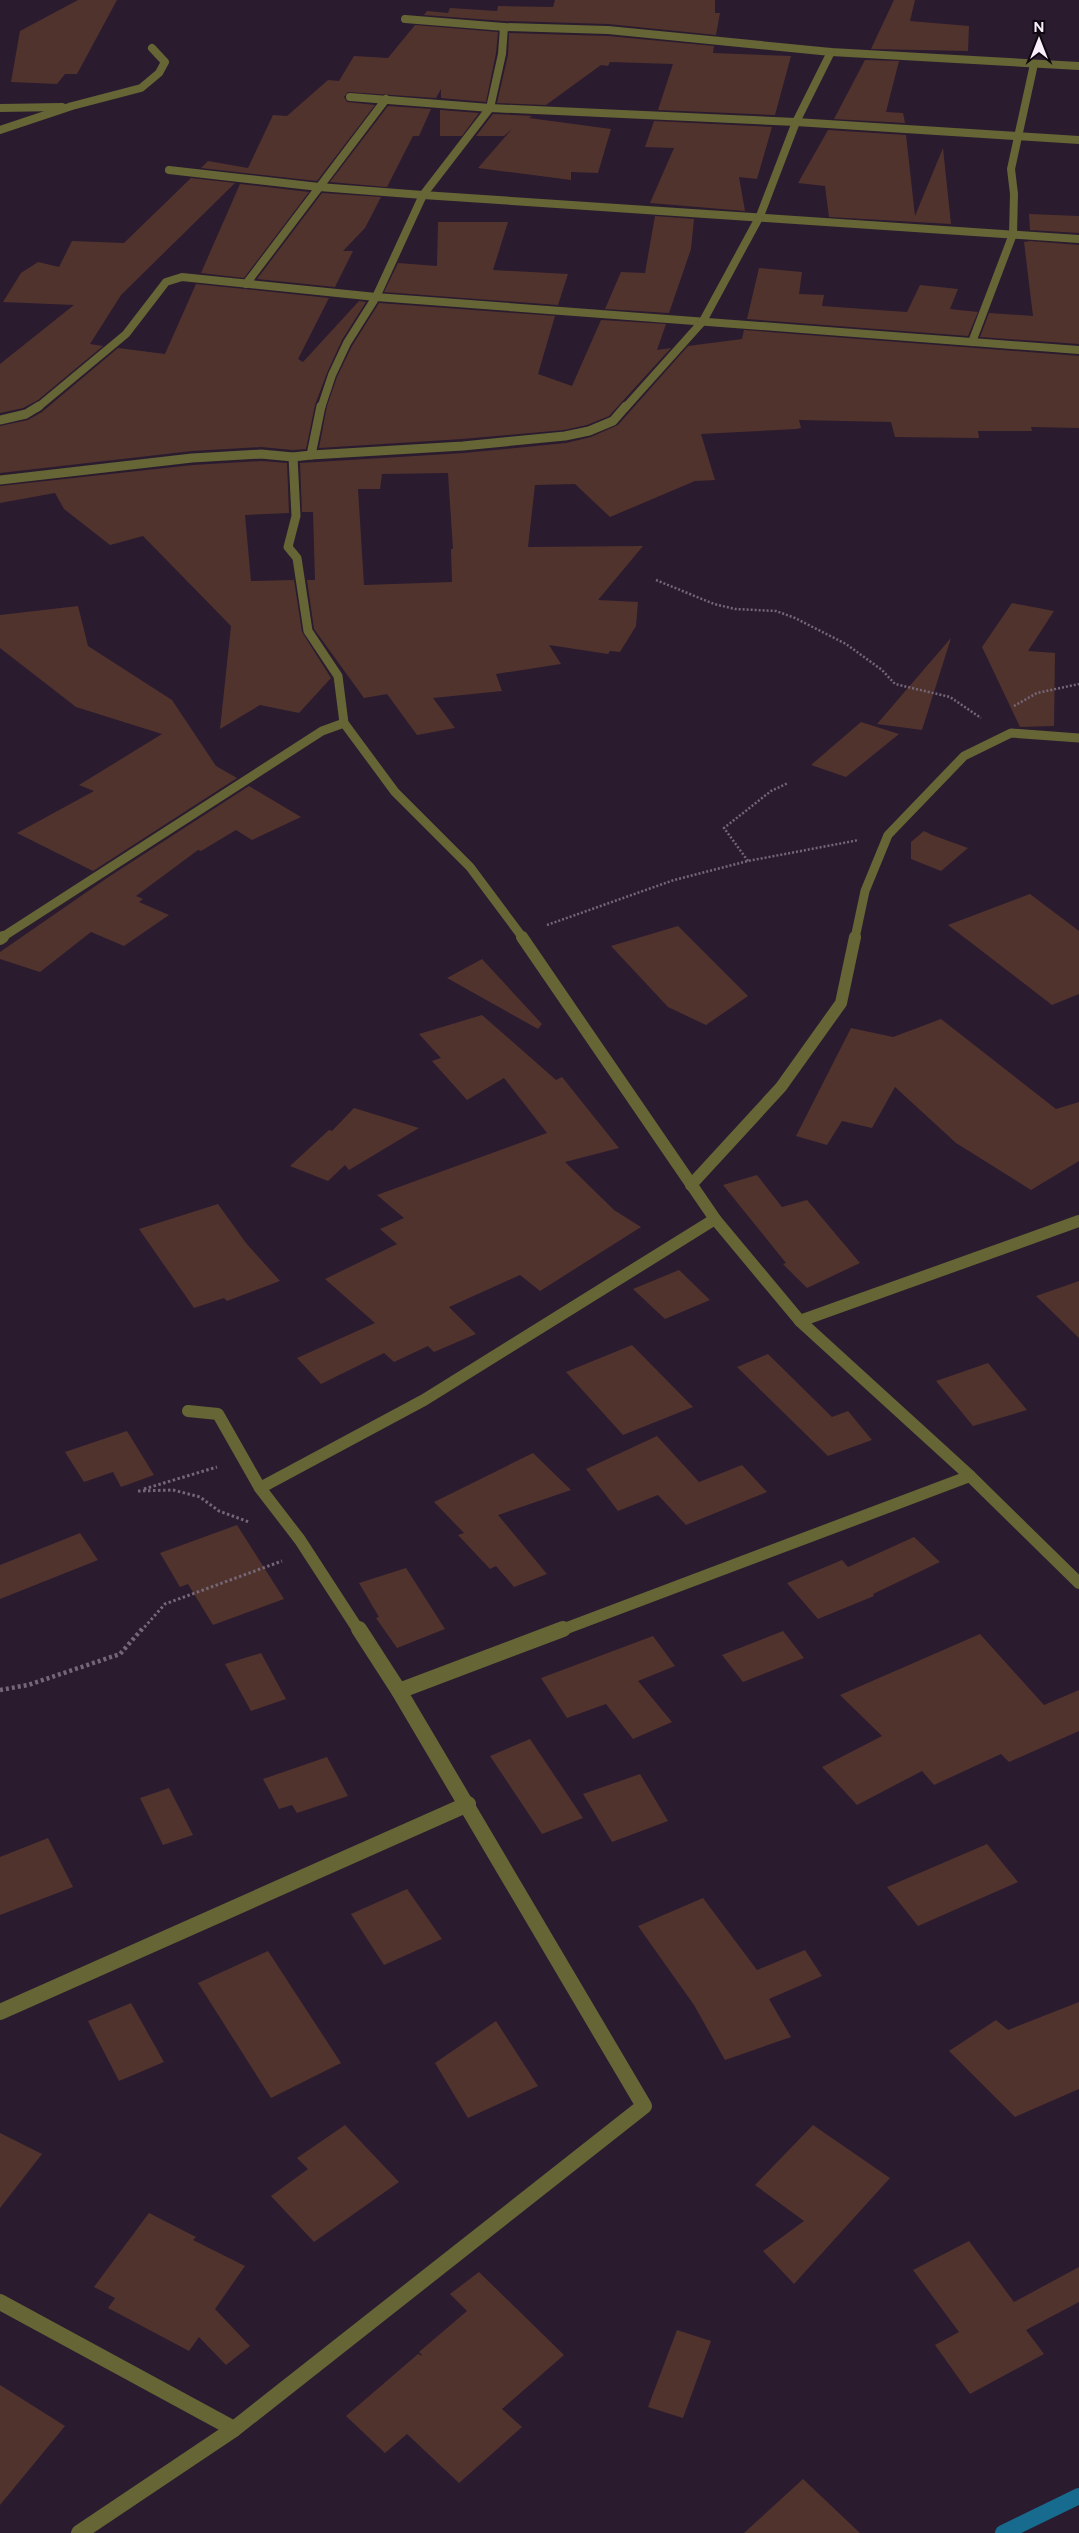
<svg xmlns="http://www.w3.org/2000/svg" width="1079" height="2533" font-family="Figtree,sans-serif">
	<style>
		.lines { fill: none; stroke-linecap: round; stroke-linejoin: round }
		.stream { stroke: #176b8f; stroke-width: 16 }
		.building { fill: #50332d; fill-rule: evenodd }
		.path-far2 { stroke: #756778; stroke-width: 2.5; stroke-dasharray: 2 2; stroke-linecap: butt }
		.path-far1 { stroke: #756778; stroke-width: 3; stroke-dasharray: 2.5 2.5; stroke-linecap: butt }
		.path { stroke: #756778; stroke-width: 4.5; stroke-dasharray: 3 3; stroke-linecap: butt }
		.street-far3 { stroke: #656535; stroke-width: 8 }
		.street-far2 { stroke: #656535; stroke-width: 9 }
		.street-far1 { stroke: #656535; stroke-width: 12 }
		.street { stroke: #656535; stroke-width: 16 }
	</style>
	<rect width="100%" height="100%" fill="#2b1b2f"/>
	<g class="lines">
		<polyline class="stream" points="1003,2533 1079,2496"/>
	</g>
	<g class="building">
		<polygon points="78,0 117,0 77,74 65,74 57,84 11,82 20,31"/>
		<polygon points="555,0 715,0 715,13 720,13 716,35 608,24 504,21 424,15 427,11 448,13 450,8 497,11 498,6 553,7"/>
		<polygon points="894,0 915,0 910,21 969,26 968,51 871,49"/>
		<polygon points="415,25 498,32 496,53 486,102 441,98 441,89 436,98 348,92 344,97 347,102 375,105 317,181 201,168 208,161 248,168 273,115 287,116 328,80 339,81 354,56 388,58"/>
		<polygon points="509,33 608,36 714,46 713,53 791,56 775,115 658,110 673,64 610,62 608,66 601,65 546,105 497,103 508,55"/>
		<polygon points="865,60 899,61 886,112 903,113 905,123 834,119"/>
		<polygon points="388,106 431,109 419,136 413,136 387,187 330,182"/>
		<polygon points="440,110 479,113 462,136 440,136"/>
		<polygon points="493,114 532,116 529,118 611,129 598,173 571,172 571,180 478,168 512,129 504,136 476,136"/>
		<polygon points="654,121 772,127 757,179 739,177 745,211 650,203 674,148 645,147"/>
		<polygon points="828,130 906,135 915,216 943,148 951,224 829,217 825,186 798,183"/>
		<polygon points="191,178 235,183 121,295 90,344 103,346 38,400 23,408 0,413 0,364 74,305 3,302 21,273 38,262 59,267 72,241 124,243"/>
		<polygon points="240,184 309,192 244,278 201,273"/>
		<polygon points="322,193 381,197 365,228 343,251 353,251 335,287 257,279"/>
		<polygon points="1029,214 1079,216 1079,233 1030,230"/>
		<polygon points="655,216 694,219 691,249 669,313 605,309 621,272 645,273"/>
		<polygon points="438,222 508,222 493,270 568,274 558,305 384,292 398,263 437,266"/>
		<polygon points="1030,241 1079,245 1079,344 980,337 989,313 1033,316 1024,242"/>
		<polygon points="759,268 802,272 799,294 824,295 822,306 907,312 920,285 958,289 950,309 978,312 968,336 747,319"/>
		<polygon points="196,284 329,298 298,359 303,362 359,301 366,302 342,340 327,373 315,405 306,449 293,450 261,447 192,451 0,473 0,426 28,420 42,412 118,348 165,354"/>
		<polygon points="379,303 555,316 538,374 572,386 601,320 666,324 657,350 671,348 609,416 587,425 564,430 462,439 319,448 327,406 337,377 352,346"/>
		<path d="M744,330L1079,356V428L1031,427L1032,431H978L979,438L895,437L891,422L799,420L801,428L796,429L701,434L715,480L695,481L610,517L575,484L535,485L528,547L643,546L598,600L638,602L636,626L620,652L610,651L608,654L549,645L561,664L496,674L502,691L433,698L455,728L417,735L387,694L364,698L314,629L307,580H315L313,512H302L300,463L464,453L566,443L591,437L618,425L688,346L742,339ZM448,473L453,549H451L452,582L364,585L358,489H380L382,474Z"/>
		<polygon points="261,461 287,463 289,513 245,515 251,581 294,580 302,632 331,678 299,713 260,705 220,729 231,626 143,536 110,545 64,509 55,493 0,503 0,486 193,465"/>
		<polygon points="1012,603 1054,611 1028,651 1055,653 1054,726 1020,727 982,647"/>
		<polygon points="78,606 88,646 172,700 216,766 237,778 93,871 17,833 94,791 79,785 162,734 76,707 0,648 0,615"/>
		<polygon points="951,638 922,730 877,724"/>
		<polygon points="861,722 899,734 846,777 811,765"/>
		<polygon points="249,786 301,817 252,840 236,830 201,851 198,850 136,896 143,899 139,902 169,915 124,946 91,932 40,972 0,959 0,952 107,878"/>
		<polygon points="924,831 932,835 968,848 941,871 911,859 911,842"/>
		<polygon points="1030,894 1079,931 1079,994 1052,1005 948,925"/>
		<polygon points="678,926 748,996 706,1025 668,1007 611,946"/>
		<polygon points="482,959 542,1024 538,1029 447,978"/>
		<polygon points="482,1015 556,1080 562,1077 619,1148 565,1162 614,1210 641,1227 540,1291 520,1275 449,1307 476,1334 434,1352 428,1346 394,1362 384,1353 321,1384 297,1358 375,1323 325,1279 397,1244 380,1229 404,1218 377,1195 547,1133 504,1078 467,1100 432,1061 441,1058 419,1034"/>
		<polygon points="941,1019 1056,1109 1079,1102 1079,1161 1031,1190 956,1143 895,1087 872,1128 842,1121 827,1145 796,1136 851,1028 893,1037"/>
		<polygon points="354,1108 419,1128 349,1170 345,1165 328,1181 290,1166 329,1130 332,1131"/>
		<polygon points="757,1175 782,1207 807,1200 860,1263 807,1288 783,1264 786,1263 723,1185"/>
		<polygon points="218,1204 246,1243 280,1281 227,1301 224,1298 194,1308 139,1229"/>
		<polygon points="679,1270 710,1300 665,1319 633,1289"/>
		<polygon points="1079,1281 1079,1338 1036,1296"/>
		<polygon points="632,1345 693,1407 623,1435 566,1372"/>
		<polygon points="768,1354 832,1417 848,1411 872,1440 828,1456 737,1367"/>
		<polygon points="988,1363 1027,1410 973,1426 936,1381"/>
		<polygon points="127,1431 154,1475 121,1487 113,1472 84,1482 65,1452"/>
		<polygon points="657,1436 699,1482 742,1465 767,1492 686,1525 658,1495 618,1511 586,1469"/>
		<polygon points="533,1453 571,1490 498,1515 547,1574 514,1587 496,1566 490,1569 458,1535 464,1533 434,1502"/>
		<polygon points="237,1525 284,1599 213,1625 188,1584 180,1587 160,1553"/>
		<polygon points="80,1533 98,1560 0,1599 0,1565"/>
		<polygon points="914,1537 940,1562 873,1594 874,1596 818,1619 787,1583 842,1560 848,1567"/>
		<polygon points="406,1568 445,1629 397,1648 376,1618 379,1617 359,1583"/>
		<polygon points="783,1631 804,1658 743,1682 722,1655"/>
		<polygon points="980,1634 1044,1705 1079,1690 1079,1731 1009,1762 1001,1754 934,1785 922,1771 857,1805 822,1767 882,1736 840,1695"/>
		<polygon points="653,1636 675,1666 638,1681 672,1722 633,1739 606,1704 567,1718 541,1678"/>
		<polygon points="261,1653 286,1699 251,1711 225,1664"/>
		<polygon points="530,1739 583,1818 542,1834 490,1756"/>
		<polygon points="327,1757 348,1796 297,1813 292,1805 279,1809 263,1779"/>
		<polygon points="640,1774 668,1821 612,1842 583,1794"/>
		<polygon points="169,1788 193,1835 163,1845 140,1798"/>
		<polygon points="48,1838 73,1887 0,1915 0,1857"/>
		<polygon points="987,1844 1018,1882 918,1926 887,1887"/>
		<polygon points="407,1889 442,1939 384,1965 351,1914"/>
		<polygon points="703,1898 757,1970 805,1950 822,1976 769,1999 791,2037 725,2060 694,2005 638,1926"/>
		<polygon points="268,1951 341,2063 271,2098 198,1983"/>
		<polygon points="1079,2002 1079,2089 1015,2117 949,2051 996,2020 1008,2030"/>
		<polygon points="131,2003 164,2062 119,2081 88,2021"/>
		<polygon points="496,2021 538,2086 468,2118 435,2063"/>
		<polygon points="345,2125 399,2182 314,2242 271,2196 308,2169 297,2158"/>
		<polygon points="813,2125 890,2178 794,2284 763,2251 804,2221 755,2185"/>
		<polygon points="0,2133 42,2154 0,2208"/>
		<polygon points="149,2213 196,2237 193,2240 245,2266 215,2309 250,2346 226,2365 199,2337 189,2351 108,2308 115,2298 94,2287"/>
		<polygon points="969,2241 1014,2302 1079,2267 1079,2302 1026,2330 1044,2354 970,2394 935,2345 959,2332 913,2270"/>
		<polygon points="479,2272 564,2355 502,2409 522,2427 459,2483 407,2434 385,2453 346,2416 418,2354 423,2356 419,2352 467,2311 450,2294"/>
		<polygon points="677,2330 711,2341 683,2418 648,2407"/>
		<polygon points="0,2385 65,2426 0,2505"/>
		<polygon points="803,2479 860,2533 744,2533"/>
	</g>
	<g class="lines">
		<g class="path-far2">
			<polyline points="656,580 714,604 735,609 776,611 795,618 846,644 882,670 895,684 950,697 981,718"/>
			<polyline points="1014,706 1037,693 1079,684"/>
			<polyline points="748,861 724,828 771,791 788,783"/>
			<polyline points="547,925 674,880 748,861 859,840"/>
		</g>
		<g class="path-far1">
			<polyline points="144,1489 217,1467"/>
			<polyline points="138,1491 173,1490 200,1497 219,1511 249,1522"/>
			<polyline points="141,1631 165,1604 282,1561"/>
		</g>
		<polyline class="path" points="0,1690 28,1685 120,1654 142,1629"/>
		<g class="street-far3">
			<polyline points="405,19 504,27 608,30 831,52 1079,66"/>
			<polyline points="350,97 490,108 796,122 1079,140"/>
			<polyline points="0,108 62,107"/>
			<polyline points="0,130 72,106 141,88 159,73 165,62 152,48"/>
			<polyline points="169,170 319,187 423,195 1079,239"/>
			<polyline points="246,284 386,99"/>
			<polyline points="972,342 1013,234 1014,194 1011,169 1034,64"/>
			<polyline points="37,408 126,334 166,282 182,277 376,297 1079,350"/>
			<polyline points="321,408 332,375 347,343 376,297 423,195 490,108 502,54 504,27"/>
			<polyline points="625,408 703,321 760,216 796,122 831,52"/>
		</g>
		<g class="street-far2">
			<polyline points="0,420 26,414 39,406"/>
			<polyline points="311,455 463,446 565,436 589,431 613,421 626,406"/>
			<polyline points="293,457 296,516 288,547 297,558 308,631 338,676 344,723 395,792 470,867 523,938"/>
			<polyline points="0,480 192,458 261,454 293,457 311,455 321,406"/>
			<polyline points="1,938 322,731 344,723"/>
			<polyline points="855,938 865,891 888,835 964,756 1011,733 1079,738"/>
		</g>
		<g class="street-far1">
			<polyline points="522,937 715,1219 800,1321 970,1476 1079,1583"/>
			<polyline points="0,939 3,937"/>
			<polyline points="691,1185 781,1087 841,1003 855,937"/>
			<polyline points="800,1321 1079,1221"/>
			<polyline points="188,1411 218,1414 260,1488 300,1540 359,1631"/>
			<polyline points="260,1488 424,1400 715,1219"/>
			<polyline points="559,1631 970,1476"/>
		</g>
		<g class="street">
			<polyline points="399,1691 563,1629"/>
			<polyline points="0,2012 468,1804"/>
			<polyline points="0,2302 234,2429"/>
			<polyline points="79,2533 234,2429 644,2106 399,1691 359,1629"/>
		</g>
	</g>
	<g transform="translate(1039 40)" stroke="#100811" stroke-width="4" paint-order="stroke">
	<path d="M0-4L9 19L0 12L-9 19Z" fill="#f9eefb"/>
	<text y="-8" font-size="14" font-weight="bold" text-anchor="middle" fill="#f9eefb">N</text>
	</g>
</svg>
